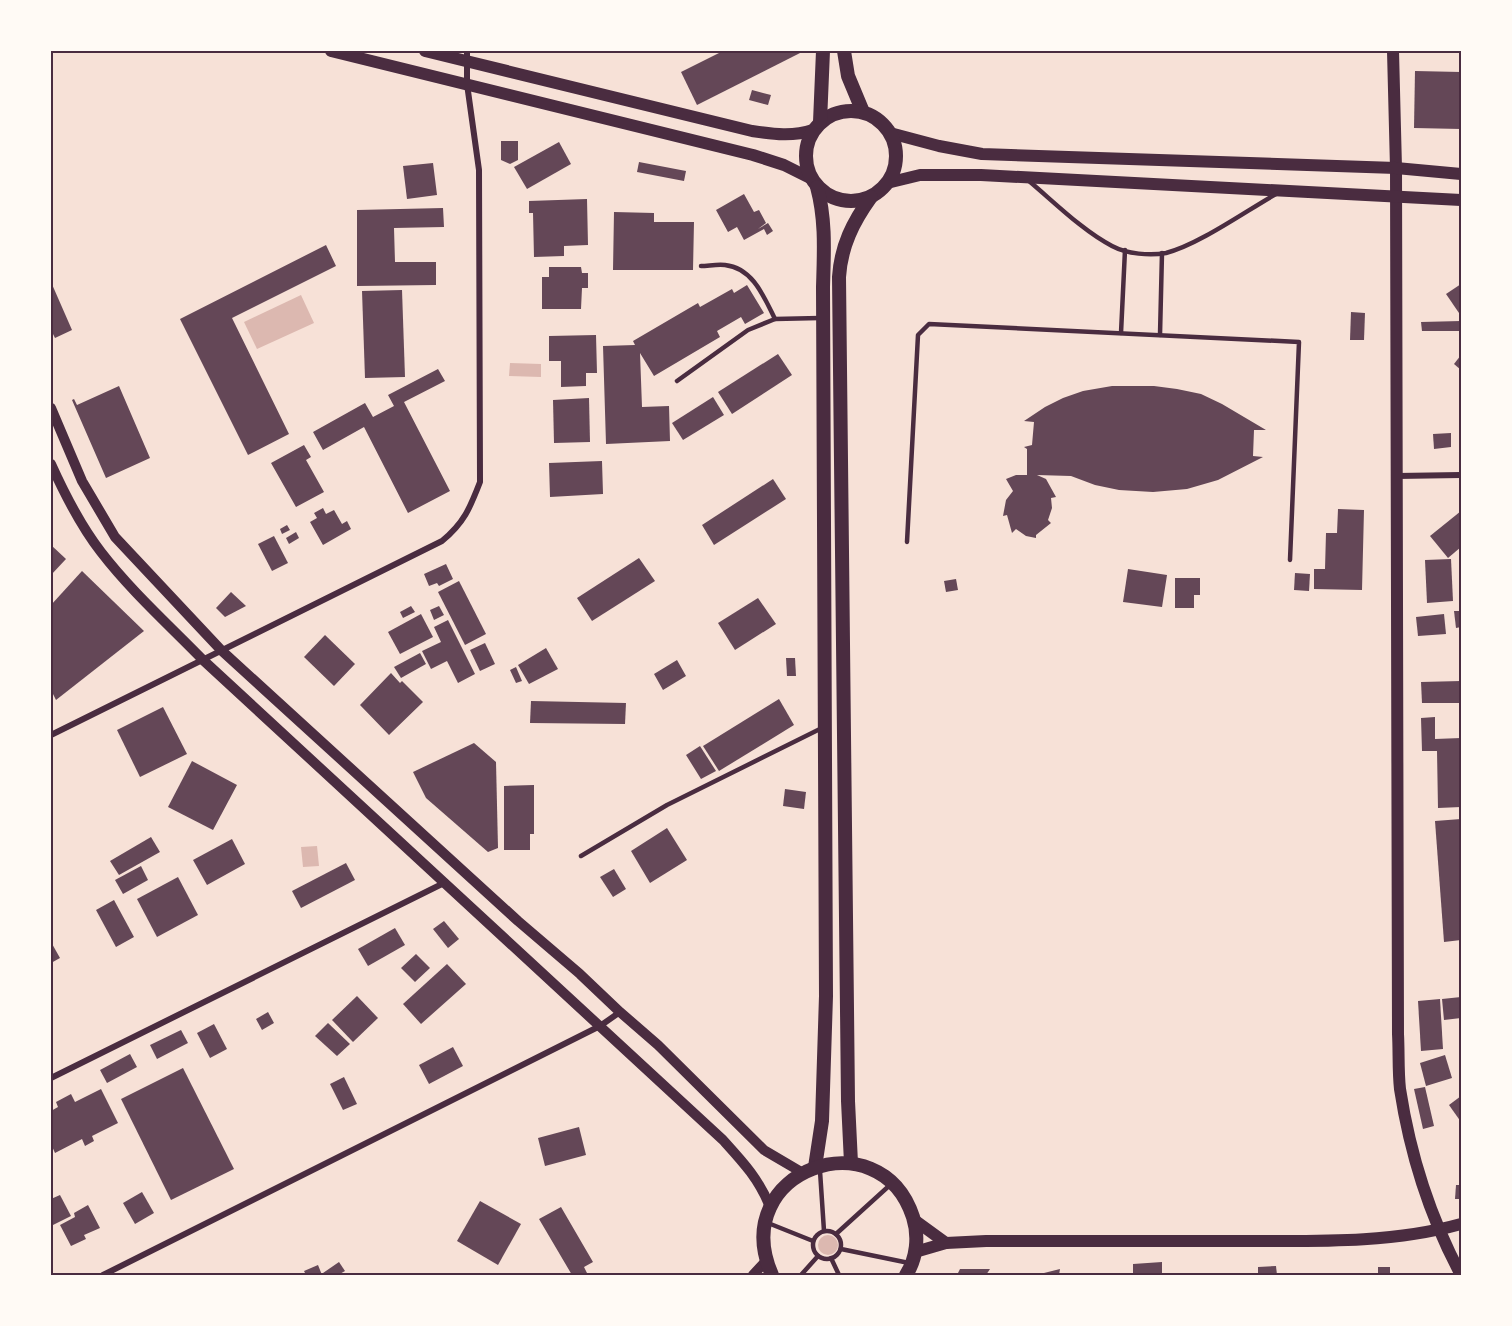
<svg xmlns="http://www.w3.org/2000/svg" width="1512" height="1326" font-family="'IBM Plex Sans',sans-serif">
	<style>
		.water { fill: #dcb8b0 }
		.building { fill: #644757 }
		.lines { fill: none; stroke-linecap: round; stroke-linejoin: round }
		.service { stroke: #4a2c40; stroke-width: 4.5 }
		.minor { stroke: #4a2c40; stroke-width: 6 }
		.tertiary { stroke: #4a2c40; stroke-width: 10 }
		.secondary { stroke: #4a2c40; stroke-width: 12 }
		.primary { stroke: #4a2c40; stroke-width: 14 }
		.neatline { fill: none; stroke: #4a2c40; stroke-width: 2 }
	</style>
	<rect width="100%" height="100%" fill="#f7e1d7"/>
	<g class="water">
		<polygon points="301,295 314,323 257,349 244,322"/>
		<polygon points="510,363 541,364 541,377 509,376"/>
		<polygon points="317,846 319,866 303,867 301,847"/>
		<circle cx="828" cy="1245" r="10"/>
	</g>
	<g class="building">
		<polygon points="723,51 804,51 697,105 681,72"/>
		<polygon points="1415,71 1461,72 1461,129 1414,128"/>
		<polygon points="752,90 771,95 768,105 749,100"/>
		<polygon points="501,141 518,141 518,160 510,164 501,160"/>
		<polygon points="559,142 571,164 527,189 514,167"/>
		<polygon points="639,162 686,171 684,181 637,172"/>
		<polygon points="433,163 437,195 407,199 403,166"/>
		<polygon points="744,194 754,212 759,210 766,223 758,229 768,223 773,231 767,235 764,229 744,240 737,227 728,232 716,210"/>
		<polygon points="587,199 588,245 564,246 564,256 534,257 533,213 529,213 529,201"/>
		<polygon points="443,208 444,227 394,228 395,262 436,262 436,285 357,286 357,210"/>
		<polygon points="614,212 654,213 654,222 694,222 693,270 613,270"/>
		<polygon points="326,245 336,266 232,318 289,434 248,455 180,319"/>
		<polygon points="549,267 581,267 582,273 588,273 588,288 582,288 581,309 542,309 542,277 549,277"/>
		<polygon points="51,282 72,330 55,338 51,330"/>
		<polygon points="1461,284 1461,311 1459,313 1446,294"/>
		<polygon points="747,285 764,313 745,324 741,317 717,331 720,337 654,376 640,353 642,407 669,406 670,441 606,444 603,346 635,345 633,341 698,303 700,307 732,289 734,293"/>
		<polygon points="402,290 405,377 365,378 362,291"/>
		<polygon points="1351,312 1365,313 1364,340 1350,340"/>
		<polygon points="1461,321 1461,331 1422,331 1421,322"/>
		<polygon points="596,335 597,373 586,373 586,386 561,387 561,361 549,361 549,336"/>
		<polygon points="778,354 792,375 732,414 718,392"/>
		<polygon points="1461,355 1461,370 1454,364"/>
		<polygon points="438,369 445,381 404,402 450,491 408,513 364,427 323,450 313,432 365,403 373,417 394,406 388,395"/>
		<polygon points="119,386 150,458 106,478 72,400 74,399 77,405"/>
		<polygon points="1112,386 1154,386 1177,389 1201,394 1222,404 1266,430 1254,430 1253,456 1263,457 1218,480 1187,489 1153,492 1119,490 1095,485 1071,476 1037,475 1046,479 1056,497 1051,498 1052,508 1048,520 1051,523 1036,535 1036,538 1026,536 1016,529 1012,533 1007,515 1003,516 1006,500 1013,491 1006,479 1016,475 1027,475 1027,449 1024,447 1032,445 1034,422 1024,421 1045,407 1063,398 1083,391"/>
		<polygon points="713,397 724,415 683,440 672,423"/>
		<polygon points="589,398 590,442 554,443 553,400"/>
		<polygon points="1451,433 1451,447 1434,449 1433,434"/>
		<polygon points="304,445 311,457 306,460 324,492 296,507 271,463"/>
		<polygon points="602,461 603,494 550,497 549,463"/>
		<polygon points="773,479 786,499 714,545 702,525"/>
		<polygon points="323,508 326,514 334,510 342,524 347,521 351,529 323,545 310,522 317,518 314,513"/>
		<polygon points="1338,509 1364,510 1362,590 1314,589 1314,569 1325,569 1326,533 1337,533"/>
		<polygon points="1461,511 1461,547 1448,558 1430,536"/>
		<polygon points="287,525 290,530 282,534 280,529"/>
		<polygon points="296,532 299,538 289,544 286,538"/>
		<polygon points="274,536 288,563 272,571 258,544"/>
		<polygon points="51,545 66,559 51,575"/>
		<polygon points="639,558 655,581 592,621 577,598"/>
		<polygon points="1451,559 1453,601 1427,603 1425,560"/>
		<polygon points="446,564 453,579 439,586 437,583 429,586 424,574"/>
		<polygon points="1128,569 1167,575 1162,607 1123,602"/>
		<polygon points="82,571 144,631 56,700 51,690 51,605"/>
		<polygon points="1295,573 1310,574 1309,591 1294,590"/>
		<polygon points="1175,578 1200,578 1200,595 1194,595 1194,608 1175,608"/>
		<polygon points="956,579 958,590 946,592 944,581"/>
		<polygon points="459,581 486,634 465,645 438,592"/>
		<polygon points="231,592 246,606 225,617 216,608"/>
		<polygon points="758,598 776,624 735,650 718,623"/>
		<polygon points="411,606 415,612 403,618 400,612"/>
		<polygon points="439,606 444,615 434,620 430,610"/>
		<polygon points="1454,611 1461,611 1461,627 1456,628"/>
		<polygon points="421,614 433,637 400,654 388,632"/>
		<polygon points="1444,614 1446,634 1418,636 1416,617"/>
		<polygon points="448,620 475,674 458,683 447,661 431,669 422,651 441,642 434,627"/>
		<polygon points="325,635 355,664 334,686 304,657"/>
		<polygon points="485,643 495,664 480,671 470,650"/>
		<polygon points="546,648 558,669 529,684 518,665"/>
		<polygon points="420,653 426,664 401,678 394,667"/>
		<polygon points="786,658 795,658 796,676 787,676"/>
		<polygon points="677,660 686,676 663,690 654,674"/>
		<polygon points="516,667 522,681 516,683 510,670"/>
		<polygon points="391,673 400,683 402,681 423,702 389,735 360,705"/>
		<polygon points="1461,681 1461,703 1422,703 1421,682"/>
		<polygon points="779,699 794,725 719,771 703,746"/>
		<polygon points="531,701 626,703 625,724 530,723"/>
		<polygon points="163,707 187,754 140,777 117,730"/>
		<polygon points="1435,717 1435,739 1461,738 1461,807 1438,808 1437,751 1422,751 1421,718"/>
		<polygon points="474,743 496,762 498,848 488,852 426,798 413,772"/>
		<polygon points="700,746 716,771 701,779 686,755"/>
		<polygon points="192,761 237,785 213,830 168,807"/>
		<polygon points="534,785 534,834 530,834 530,850 504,850 504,786"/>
		<polygon points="785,789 806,792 804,809 783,806"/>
		<polygon points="1461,819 1461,940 1444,942 1435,821"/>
		<polygon points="667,828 687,860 650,883 631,851"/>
		<polygon points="151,837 160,852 119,875 110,861"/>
		<polygon points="232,839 245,864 207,885 193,860"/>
		<polygon points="346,863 355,880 301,908 292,891"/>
		<polygon points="141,866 148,880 123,894 115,880"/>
		<polygon points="614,869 626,889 613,897 600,877"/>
		<polygon points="178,877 198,915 157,937 137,899"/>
		<polygon points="114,900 134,937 116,947 96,910"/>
		<polygon points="444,921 459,939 448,948 433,929"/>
		<polygon points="395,928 405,945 368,966 358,949"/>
		<polygon points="51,942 60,958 51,963"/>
		<polygon points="416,954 430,968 415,982 401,968"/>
		<polygon points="447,964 466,984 421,1024 403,1004"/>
		<polygon points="357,996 378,1018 353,1042 332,1020"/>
		<polygon points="1461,997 1461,1018 1444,1020 1442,999"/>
		<polygon points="1440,999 1443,1049 1421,1051 1418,1001"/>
		<polygon points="268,1012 274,1023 262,1030 256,1019"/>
		<polygon points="328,1023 350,1044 337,1056 315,1036"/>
		<polygon points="214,1024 227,1049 210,1058 197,1033"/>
		<polygon points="181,1030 188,1043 157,1059 150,1045"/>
		<polygon points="453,1047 463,1066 429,1084 419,1065"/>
		<polygon points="130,1054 137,1067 107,1083 100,1070"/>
		<polygon points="1445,1055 1452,1078 1426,1086 1420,1063"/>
		<polygon points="183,1068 234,1169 171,1200 121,1099"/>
		<polygon points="344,1077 357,1104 343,1110 330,1084"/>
		<polygon points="1425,1087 1434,1126 1423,1129 1414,1089"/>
		<polygon points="101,1089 118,1123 92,1136 94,1141 85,1146 82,1139 55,1153 51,1144 51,1111 58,1107 56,1102 71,1094 75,1102"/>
		<polygon points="1461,1096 1461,1122 1449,1105"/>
		<polygon points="579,1127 586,1155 545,1166 538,1138"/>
		<polygon points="1456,1185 1461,1185 1461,1199 1455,1199"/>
		<polygon points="142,1192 154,1213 135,1224 123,1203"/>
		<polygon points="60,1195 71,1216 51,1226 51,1199"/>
		<polygon points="480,1201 521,1224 498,1265 457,1241"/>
		<polygon points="88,1205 100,1228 84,1235 86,1239 71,1246 60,1225 75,1217 74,1213"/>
		<polygon points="561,1207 593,1262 584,1267 588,1275 572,1275 539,1219"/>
		<polygon points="339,1262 345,1271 338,1275 325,1275 323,1273"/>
		<polygon points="1162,1262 1162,1275 1133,1275 1133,1264"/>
		<polygon points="318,1265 322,1275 306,1275 304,1271"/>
		<polygon points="1276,1266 1277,1275 1258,1275 1258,1267"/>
		<rect x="1378" y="1267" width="12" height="8"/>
		<polygon points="960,1269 990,1269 986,1275 957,1275"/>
		<polygon points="1060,1269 1059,1275 1040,1275 1040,1274"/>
	</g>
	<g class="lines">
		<g class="service">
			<path d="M1029,181C1054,202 1083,231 1112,246C1127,254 1150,256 1166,253C1198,245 1246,211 1276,194"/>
			<path d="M701,266C708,266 717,264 725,265C753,268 764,297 775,319"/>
			<polyline points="1121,333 1125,250"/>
			<polyline points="1160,335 1162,253"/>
			<polyline points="677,381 748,330 775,319 820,318"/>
			<polyline points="907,542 918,335 929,324 1299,342 1290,560"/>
			<polyline points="581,856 667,805 822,728"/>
			<polyline points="820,1171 824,1231"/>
			<polyline points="768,1223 813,1241"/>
			<circle cx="827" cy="1245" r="14"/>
			<polyline points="836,1234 890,1185"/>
			<polyline points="841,1249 909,1263"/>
			<polyline points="831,1258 839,1275"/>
			<polyline points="801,1275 818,1256"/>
		</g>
		<g class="minor">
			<polyline points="1397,476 1461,475"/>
			<path d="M51,735L442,541C464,523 470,508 480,482L479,170L467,84V51"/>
			<polyline points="51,1078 446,882"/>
			<polyline points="103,1275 600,1026 620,1012"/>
		</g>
		<g class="tertiary">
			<polyline points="51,408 82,481 115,537 221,650 518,921 580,974 620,1012 658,1045 764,1150 803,1173"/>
			<path d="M51,464C65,495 80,525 101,552C131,591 169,625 203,660L723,1140C743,1162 759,1179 770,1207"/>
			<polyline points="753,1275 766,1261"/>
		</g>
		<g class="secondary">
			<polyline points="331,51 753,155 784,165 810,178"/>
			<path d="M425,51L752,131C773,134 792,137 813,130"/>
			<path d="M1393,51L1396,168L1398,1034C1399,1052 1398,1071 1400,1089C1410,1154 1430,1217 1461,1275"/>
			<polyline points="890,133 939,146 982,154 1396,168 1461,174"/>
			<polyline points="887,183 920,175 981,175 1461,200"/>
			<polyline points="913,1219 946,1243"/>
			<path d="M915,1252L946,1243L986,1241C1070,1241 1154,1241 1238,1241C1313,1241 1389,1244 1461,1224"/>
		</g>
		<g class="primary">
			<polyline points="844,51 848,76 863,112"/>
			<circle cx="851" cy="156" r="45"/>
			<polyline points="820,122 823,51"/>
			<path d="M851,1163L848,1101L839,277C841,246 853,222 871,197"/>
			<path d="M815,1167L822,1121L826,996L823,287C824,252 826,220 817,187"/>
			<path d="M772,1275C726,1170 880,1116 913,1217C919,1236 917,1258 906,1275"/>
		</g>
	</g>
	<rect width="1512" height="1326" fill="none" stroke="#fffaf5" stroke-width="105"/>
	<rect x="52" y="52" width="1408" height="1222" class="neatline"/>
</svg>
